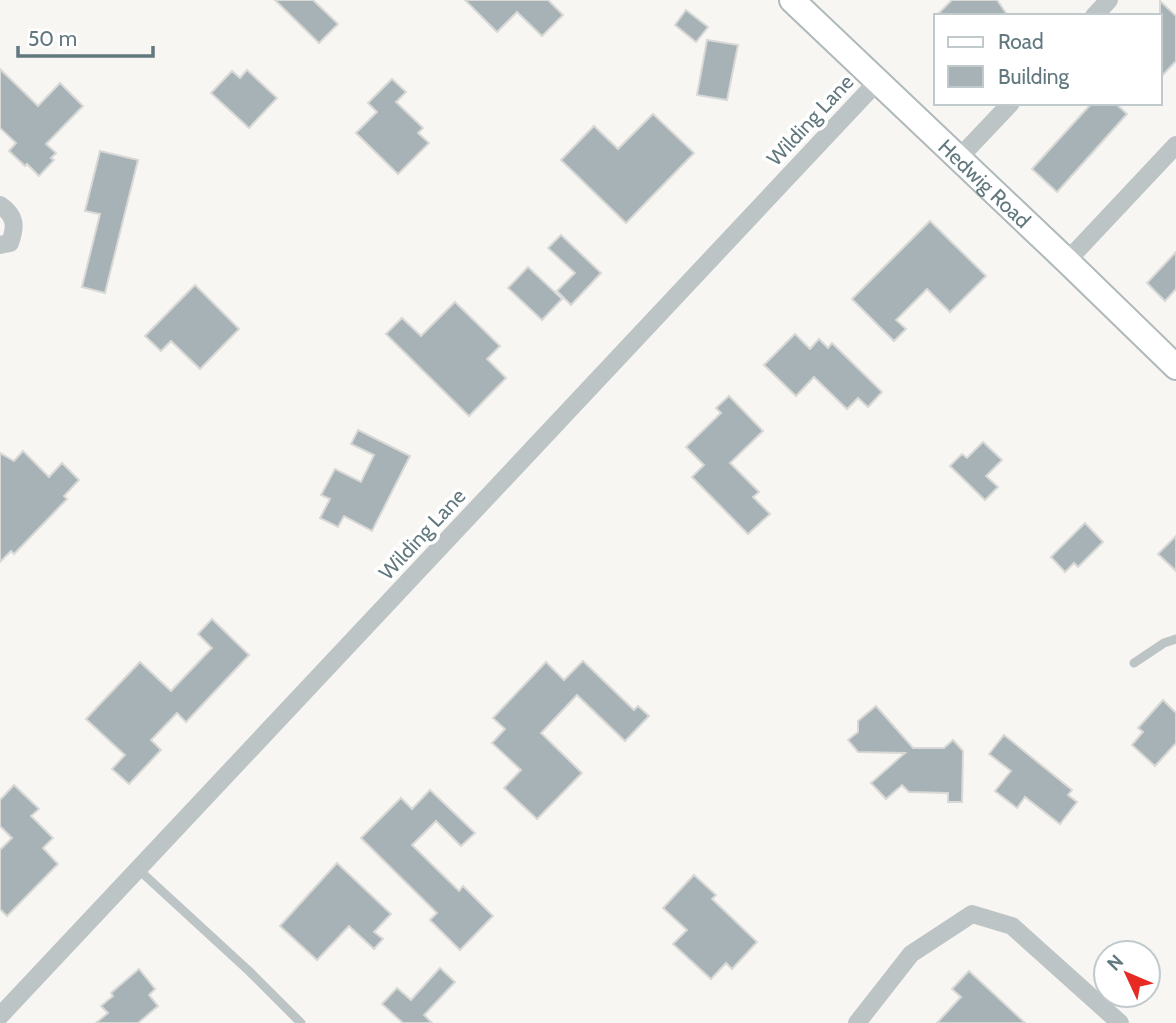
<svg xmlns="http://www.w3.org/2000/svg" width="1176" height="1023" font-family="Cabin,sans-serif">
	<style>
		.building { fill: #a6b2b5; stroke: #d8d8d6; stroke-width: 2 }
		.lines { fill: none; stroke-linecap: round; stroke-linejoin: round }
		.secondary-casing { stroke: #afb8bb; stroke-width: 28 }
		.lane { stroke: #bdc4c6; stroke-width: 9 }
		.street { stroke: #bdc4c6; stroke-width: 18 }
		.secondary { stroke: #fff; stroke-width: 24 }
		.labels { text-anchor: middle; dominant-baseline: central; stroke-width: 7; stroke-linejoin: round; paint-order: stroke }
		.street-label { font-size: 21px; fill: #61787f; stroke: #fff }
	</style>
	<rect width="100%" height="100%" fill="#f7f6f3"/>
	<g class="building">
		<polygon points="275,0 313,0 338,24 319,43"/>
		<polygon points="465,0 548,0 563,15 542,36 517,12 497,32"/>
		<polygon points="952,0 997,0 1008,16 936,16"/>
		<polygon points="1160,1 1176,16 1176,61 1160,78"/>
		<polygon points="686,10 708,27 696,42 675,25"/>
		<polygon points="707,40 738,45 727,100 697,95"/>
		<polygon points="0,69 38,106 60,83 83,106 46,144 56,153 51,158 54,160 39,176 27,164 25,166 9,151 16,143 0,128"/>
		<polygon points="247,70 277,98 249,128 211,93 232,71 240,78"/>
		<polygon points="392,79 406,92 396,102 423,128 418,133 429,143 398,174 356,133 377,112 368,103"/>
		<polygon points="1092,103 1115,103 1127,114 1057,192 1032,169"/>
		<polygon points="653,114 694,153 626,223 561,160 594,126 618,149"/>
		<polygon points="100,151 138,160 105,293 82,287 100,214 85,211"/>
		<polygon points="930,221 986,276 950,312 927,289 896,320 906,329 894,341 852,299"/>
		<polygon points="561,235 601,273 571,305 557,291 575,273 548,248"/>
		<polygon points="1176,252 1176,289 1165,301 1147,283"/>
		<polygon points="528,267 562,299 542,320 508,288"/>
		<polygon points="195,285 239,329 200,369 171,341 161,351 145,336"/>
		<polygon points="455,302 500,346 487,359 506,378 469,416 386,334 402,318 421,336"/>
		<polygon points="795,334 810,349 819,339 828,348 832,343 882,392 868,407 858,398 847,409 814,377 796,396 764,365"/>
		<polygon points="729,396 763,431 730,463 759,492 753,497 770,514 748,534 692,477 704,465 686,447 721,413 716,408"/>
		<polygon points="358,430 410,456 372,531 344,516 338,527 320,518 330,499 321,495 335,469 361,482 374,455 351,444"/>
		<polygon points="983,442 1002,460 986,476 998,487 985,500 950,466 962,454 967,458"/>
		<polygon points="23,451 49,477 62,463 79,480 64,496 67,499 14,554 11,551 0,562 0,453 14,461"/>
		<polygon points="1085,523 1103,542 1078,567 1074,563 1065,572 1051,557"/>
		<polygon points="1176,536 1176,571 1158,554"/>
		<polygon points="212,619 249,655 186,722 177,713 151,740 161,750 129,784 112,769 125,755 86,719 140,662 171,691 212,648 198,634"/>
		<polygon points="583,661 634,710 638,706 649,716 625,741 577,695 541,733 582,773 537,819 504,788 521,770 492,743 505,729 493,718 546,662 564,680"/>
		<polygon points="1163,700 1176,713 1176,743 1155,766 1132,745 1143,732 1138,728"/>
		<polygon points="876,706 913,748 944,748 953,740 963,751 962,802 948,802 948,793 909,792 902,785 886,799 871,783 905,753 858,752 848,740 858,732 858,721"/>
		<polygon points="1004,735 1072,790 1068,795 1077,802 1060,824 1025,797 1017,808 995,791 1011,771 989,754"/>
		<polygon points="14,785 39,809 31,816 53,838 43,848 58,864 7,916 0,909 0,850 12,838 0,826 0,800"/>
		<polygon points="430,790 475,833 461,846 436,821 412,845 459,891 463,886 493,916 460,950 430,920 437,913 361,838 401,798 412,809"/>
		<polygon points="337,863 391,914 374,932 383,939 374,949 349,926 317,960 280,926"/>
		<polygon points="694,875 716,895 712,899 757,942 732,969 726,963 711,979 673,944 687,930 663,908"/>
		<polygon points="440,968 455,982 424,1015 432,1023 403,1023 382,1004 397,988 411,1000"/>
		<polygon points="139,969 155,989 149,995 158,1006 138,1023 96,1023 108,1013 101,1006 113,996 111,993"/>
		<polygon points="969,971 1025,1023 937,1023 961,997 952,989"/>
	</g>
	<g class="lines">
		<defs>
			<g id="secondary">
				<path id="s1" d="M792,0L1067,261L1176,367"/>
			</g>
		</defs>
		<use href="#secondary" class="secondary-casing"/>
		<g class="lane">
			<polyline points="1134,663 1164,643 1176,639"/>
			<polyline points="139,870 249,971 301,1023"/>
		</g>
		<g class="street">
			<polyline points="1094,16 1109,0"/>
			<polyline points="958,159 1011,103"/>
			<path d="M0,205C16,216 16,226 10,243L0,245"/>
			<polyline points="1067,261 1176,145"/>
			<polyline points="0,1016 877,82"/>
			<polyline points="857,1023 911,954 972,914 1012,926 1120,1023"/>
		</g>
		<use href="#secondary" class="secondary"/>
	</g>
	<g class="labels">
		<g class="street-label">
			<text transform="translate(810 120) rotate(-47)">Wilding Lane</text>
			<text stroke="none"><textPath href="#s1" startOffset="266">Hedwig Road</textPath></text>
			<text transform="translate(422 534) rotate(-47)">Wilding Lane</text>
		</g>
	</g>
	<rect x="934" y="14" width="228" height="91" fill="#ffffff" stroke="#c0c9cc" stroke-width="2"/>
	<rect x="948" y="37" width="35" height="10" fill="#ffffff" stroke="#c0c9cc" stroke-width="2"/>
	<text x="998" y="49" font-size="21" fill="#61787f">Road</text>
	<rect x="948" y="66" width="35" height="21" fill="#a6b2b5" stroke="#c0c9cc" stroke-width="2"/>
	<text x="998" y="84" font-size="21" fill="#61787f">Building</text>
	<g transform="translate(1127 974) rotate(314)"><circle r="33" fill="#ffffff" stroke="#c0c9cc" stroke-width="2"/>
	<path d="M0-5L12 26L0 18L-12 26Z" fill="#e72a23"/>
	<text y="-10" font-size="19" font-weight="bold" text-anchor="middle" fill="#61787f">N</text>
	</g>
	<path d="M18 46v10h135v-10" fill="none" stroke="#61787f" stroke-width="3.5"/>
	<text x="28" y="46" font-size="21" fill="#61787f" stroke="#ffffff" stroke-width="5" paint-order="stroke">50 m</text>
</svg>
